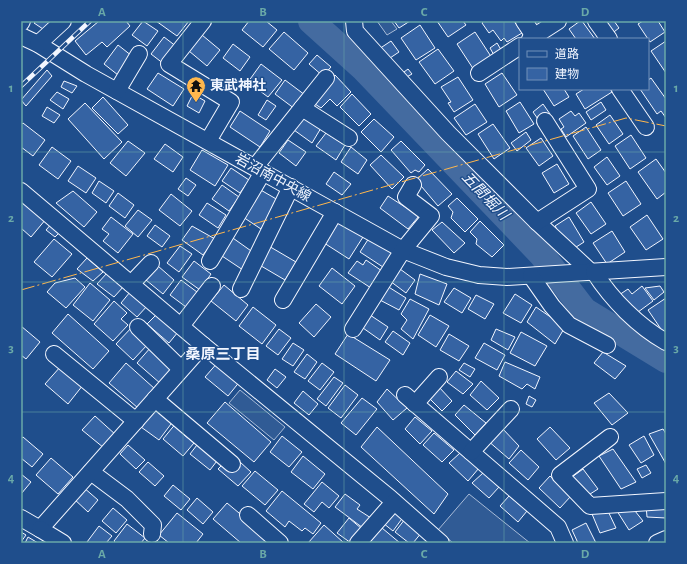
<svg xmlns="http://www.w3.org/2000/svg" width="687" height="564" font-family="'Alegreya Sans','Noto Sans JP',sans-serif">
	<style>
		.built { fill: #305b95; stroke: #a8bbd7 }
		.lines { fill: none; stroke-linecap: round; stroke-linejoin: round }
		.river { stroke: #446ba0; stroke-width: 26 }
		.building { fill: #3563a3; stroke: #f2f6ff }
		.minor-casing { stroke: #f2f6ff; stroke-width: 18 }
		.minor { stroke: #1f4e8c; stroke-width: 16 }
		.rail-casing { stroke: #f2f6ff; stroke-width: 4.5 }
		.rail { stroke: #1f4e8c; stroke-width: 3; stroke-dasharray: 9; stroke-linecap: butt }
		.power { stroke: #ffb74d; stroke-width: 1; stroke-dasharray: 14 3 2 3; stroke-linecap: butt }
		.grid { fill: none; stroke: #6aa9a8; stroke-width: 1; stroke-opacity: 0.55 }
		.labels { text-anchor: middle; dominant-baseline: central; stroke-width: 3; stroke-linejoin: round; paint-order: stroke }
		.poi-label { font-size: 14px; font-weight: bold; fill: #f2f6ff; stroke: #1f4e8c; text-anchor: start }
		.street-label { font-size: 14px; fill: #f2f6ff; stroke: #1f4e8c }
		.water-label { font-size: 15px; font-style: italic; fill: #f2f6ff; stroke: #1f4e8c }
		.neighbourhood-label { font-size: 15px; font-weight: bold; fill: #f2f6ff; stroke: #1f4e8c }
		.neatline { fill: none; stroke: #6aa9a8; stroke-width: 1.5 }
		.grid-label { font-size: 13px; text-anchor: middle; font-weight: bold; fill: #6aa9a8 }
	</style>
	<rect width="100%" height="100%" fill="#1f4e8c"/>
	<g class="built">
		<polygon points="377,21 391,21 397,29 387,35"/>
		<polygon points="240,390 285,427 274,440 229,403"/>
		<polygon points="469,494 530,543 453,543 438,530"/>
	</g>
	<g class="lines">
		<polyline class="river" points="311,21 363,68 542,255 584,310 666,360"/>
	</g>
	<g class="building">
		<polygon points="36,21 57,21 49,33 34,23"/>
		<polygon points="99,21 126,21 130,26 107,47 102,42 86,55 75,41"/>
		<polygon points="143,21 158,31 147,46 132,35"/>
		<polygon points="156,21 189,21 177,36"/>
		<polygon points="249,21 266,21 277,30 263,47 242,30"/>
		<polygon points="394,21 410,21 399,28"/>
		<polygon points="437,21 463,21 466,25 448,37"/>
		<polygon points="484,21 514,21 522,33 507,42 504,38 501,41 493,30 489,33 482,23"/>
		<polygon points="580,21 582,21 595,39 576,39 569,29"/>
		<polygon points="601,21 614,21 619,28 610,35"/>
		<polygon points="643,21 658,21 665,32 650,42 638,24"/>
		<polygon points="420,25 435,48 416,60 401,38"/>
		<polygon points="284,32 308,53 294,70 269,49"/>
		<polygon points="475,32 492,58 474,70 457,44"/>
		<polygon points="202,35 220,50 207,66 189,51"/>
		<polygon points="164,37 177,47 164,64 151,54"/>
		<polygon points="391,41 399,52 387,60 379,49"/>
		<polygon points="666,41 666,73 651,51"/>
		<polygon points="497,43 503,53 495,57 490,48"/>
		<polygon points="233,44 250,57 240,71 223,58"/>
		<polygon points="118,45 132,56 118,75 104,64"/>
		<polygon points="438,49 454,71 435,84 419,62"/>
		<polygon points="317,55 331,67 323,76 309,64"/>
		<polygon points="261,64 282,80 268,97 248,82"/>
		<polygon points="408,69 412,74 403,79 400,75"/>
		<polygon points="47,70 52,76 26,106 21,100"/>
		<polygon points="158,73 184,89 173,106 147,89"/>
		<polygon points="502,73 517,95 499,107 485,84"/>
		<polygon points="335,75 351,92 337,106 330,99 321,108 312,102"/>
		<polygon points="458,77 473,100 454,112 448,103 451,102 441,87"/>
		<polygon points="651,78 666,99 666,118 661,111 657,114 640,89 648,89 648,80"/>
		<polygon points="285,80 305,95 295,109 275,94"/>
		<polygon points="64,81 77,86 72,93 61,87"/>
		<polygon points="543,89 564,89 569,97 554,106"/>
		<polygon points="584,89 610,89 612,92 585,109 576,94"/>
		<polygon points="57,92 69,99 63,109 50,100"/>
		<polygon points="193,94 205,101 199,113 187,106"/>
		<polygon points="352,94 371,114 359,126 340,107"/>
		<polygon points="103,97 128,125 118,134 92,108"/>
		<polygon points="267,100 276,106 266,120 258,115"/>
		<polygon points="520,102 534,124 519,133 506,111"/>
		<polygon points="601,102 606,110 591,120 586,112"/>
		<polygon points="85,103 122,142 104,159 68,119"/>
		<polygon points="475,104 487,122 466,135 454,118"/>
		<polygon points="543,104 550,114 540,122 533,112"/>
		<polygon points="47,107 60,115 54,123 42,116"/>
		<polygon points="240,111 270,131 260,147 230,127"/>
		<polygon points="571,111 575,116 579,113 586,123 566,137 561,129 564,127 559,119"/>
		<polygon points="610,115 623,134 609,144 596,125"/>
		<polygon points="303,116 321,128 312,143 294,130"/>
		<polygon points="374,119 394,137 381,152 361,132"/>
		<polygon points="23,123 45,140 33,156 21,147 21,125"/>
		<polygon points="493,124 510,148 494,159 478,134"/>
		<polygon points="586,127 601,150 588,159 573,136"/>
		<polygon points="526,132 531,140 517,151 511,143"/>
		<polygon points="326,133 345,145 336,160 316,146"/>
		<polygon points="631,135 646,158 630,169 615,146"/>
		<polygon points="541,138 553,156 539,166 526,148"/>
		<polygon points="288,140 306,152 296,166 279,153"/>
		<polygon points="128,141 145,153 126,176 110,163"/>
		<polygon points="401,141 425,165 419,172 415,170 411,173 391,150"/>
		<polygon points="165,144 183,157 173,172 154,159"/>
		<polygon points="52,147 71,161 58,179 39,165"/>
		<polygon points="351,147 367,160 358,174 341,162"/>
		<polygon points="202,150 228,165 215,186 190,170"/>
		<polygon points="381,155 404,177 392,189 370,165"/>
		<polygon points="607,157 620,176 607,185 594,167"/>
		<polygon points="656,159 666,173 666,192 657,199 638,172"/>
		<polygon points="557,164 569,184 554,193 542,173"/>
		<polygon points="78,166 96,178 86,193 68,181"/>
		<polygon points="231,168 249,180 240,193 222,181"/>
		<polygon points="428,169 452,194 438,206 416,180"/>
		<polygon points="334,172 351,184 342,195 326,184"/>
		<polygon points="186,178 196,185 188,196 178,189"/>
		<polygon points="99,181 114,191 106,203 92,193"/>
		<polygon points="626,181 641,204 623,216 608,193"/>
		<polygon points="222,185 239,197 229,211 212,199"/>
		<polygon points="259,189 278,200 261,229 243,217"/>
		<polygon points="73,191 97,212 84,227 56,203"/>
		<polygon points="118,193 134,205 125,218 109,206"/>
		<polygon points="171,194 192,211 180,226 159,210"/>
		<polygon points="388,196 419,216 408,229 380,208"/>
		<polygon points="21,197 46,219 31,237 21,228"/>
		<polygon points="457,198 478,219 465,232 451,218 453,212 448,206"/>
		<polygon points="591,202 606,224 591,234 576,213"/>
		<polygon points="207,203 226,215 218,228 199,215"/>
		<polygon points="138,210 152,220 138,237 125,226"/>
		<polygon points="647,215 663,239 646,250 630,227"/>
		<polygon points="111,217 133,234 118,253 103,241 109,234 102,229"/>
		<polygon points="569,217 584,242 570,251 555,226"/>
		<polygon points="336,219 363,237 349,259 321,241"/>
		<polygon points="480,221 504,245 492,257 476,244 477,239 470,232"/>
		<polygon points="53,222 62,230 55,237 46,230"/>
		<polygon points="442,222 465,243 454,253 432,230"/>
		<polygon points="155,225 170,236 162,247 147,236"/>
		<polygon points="192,226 215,239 203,255 182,240"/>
		<polygon points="612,231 625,252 607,264 593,243"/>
		<polygon points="230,236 254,253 243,270 219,254"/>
		<polygon points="369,238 395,255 386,269 360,252"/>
		<polygon points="54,239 72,254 52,277 34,262"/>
		<polygon points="267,245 296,262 285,280 256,263"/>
		<polygon points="180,246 192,254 179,272 167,263"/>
		<polygon points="87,258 103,272 93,281 77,269"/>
		<polygon points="366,260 382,271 371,288 348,273 357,261 363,265"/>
		<polygon points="194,261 211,274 200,290 182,277"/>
		<polygon points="158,266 174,280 163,294 146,280"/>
		<polygon points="332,268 355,286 342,304 319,286"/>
		<polygon points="400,269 415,280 406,293 390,281"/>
		<polygon points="107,273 124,286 114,297 97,284"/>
		<polygon points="420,274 447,284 439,305 415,294"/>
		<polygon points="75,278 85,287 66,308 47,292 55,283"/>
		<polygon points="181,280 197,292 186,307 170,295"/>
		<polygon points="90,283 110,300 93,321 73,305"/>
		<polygon points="224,285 248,305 236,321 211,301"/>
		<polygon points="387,286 406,298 399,310 378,299"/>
		<polygon points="642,286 653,301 634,315 619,295 628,289 632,294"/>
		<polygon points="660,286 664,292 654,300 645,288"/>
		<polygon points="454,288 471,298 462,313 444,302"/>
		<polygon points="130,292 148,305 137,317 121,303"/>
		<polygon points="515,294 532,305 521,323 503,313"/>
		<polygon points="476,295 494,304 485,319 468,309"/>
		<polygon points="666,298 666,335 665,335 648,310"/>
		<polygon points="410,299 429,309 413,339 401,329 407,320 401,314"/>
		<polygon points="114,301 127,313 121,319 128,325 113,341 94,324"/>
		<polygon points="316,304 331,317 314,337 299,323"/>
		<polygon points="253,307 276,325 262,344 239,326"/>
		<polygon points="536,307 565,327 555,344 527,322"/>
		<polygon points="68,314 109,351 93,369 52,333"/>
		<polygon points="156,315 178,332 169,343 147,324"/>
		<polygon points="370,315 388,327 380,340 363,328"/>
		<polygon points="430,315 449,326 436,347 418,335"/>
		<polygon points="21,326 40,342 26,359 21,355"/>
		<polygon points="133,326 148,344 133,360 116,344"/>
		<polygon points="279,329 291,338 278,355 266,346"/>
		<polygon points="496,329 515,337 508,350 491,340"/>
		<polygon points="393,331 410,343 403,355 385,342"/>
		<polygon points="521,332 547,346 535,366 510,353"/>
		<polygon points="348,334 390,360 376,381 335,354"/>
		<polygon points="449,334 469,346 459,361 440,350"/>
		<polygon points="293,343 304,350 293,366 282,359"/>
		<polygon points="484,343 505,355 497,370 475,358"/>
		<polygon points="151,347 175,369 161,384 137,363"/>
		<polygon points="603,352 626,366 615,379 594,363"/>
		<polygon points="307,354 317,362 305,379 294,372"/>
		<polygon points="219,361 241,380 228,396 205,377"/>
		<polygon points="505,362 540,377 535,389 527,384 522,389 499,376"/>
		<polygon points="126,363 155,389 138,408 109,383"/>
		<polygon points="322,363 334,372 320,390 308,381"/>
		<polygon points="464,363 475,369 470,377 459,370"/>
		<polygon points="61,366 83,385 68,404 45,384"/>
		<polygon points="275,369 286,377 277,388 267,380"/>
		<polygon points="456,371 473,384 463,394 447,382"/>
		<polygon points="334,377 343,383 326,406 317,399"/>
		<polygon points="481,381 499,398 487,410 470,395"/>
		<polygon points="345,385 358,395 341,418 328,408"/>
		<polygon points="438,386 452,401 442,411 428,397"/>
		<polygon points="387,389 407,408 393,420 377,402"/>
		<polygon points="303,391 318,404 309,415 294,403"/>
		<polygon points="609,393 628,413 612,425 594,403"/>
		<polygon points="529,396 536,400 532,407 526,404"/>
		<polygon points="362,398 377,409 356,435 341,423"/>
		<polygon points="225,402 271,442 254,462 207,423"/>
		<polygon points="464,405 486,423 475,435 455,415"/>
		<polygon points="157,407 174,420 159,440 141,427"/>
		<polygon points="95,416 116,435 104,448 82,430"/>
		<polygon points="415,417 432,431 420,444 405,429"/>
		<polygon points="177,422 186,430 183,434 194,443 183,456 163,439"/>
		<polygon points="377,427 448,494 434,514 361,447"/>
		<polygon points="501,427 519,446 509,459 487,440"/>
		<polygon points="550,427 570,448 556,460 537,439"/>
		<polygon points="663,429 666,434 666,464 649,434"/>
		<polygon points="434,433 454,450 442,462 423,445"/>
		<polygon points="282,436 302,452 289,467 270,452"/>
		<polygon points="644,436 654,455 641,463 629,445"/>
		<polygon points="23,437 43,454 32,467 21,458 21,438"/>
		<polygon points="200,441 220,457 210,470 190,454"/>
		<polygon points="128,445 145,460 136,469 120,454"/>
		<polygon points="613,449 636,482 621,489 599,456"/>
		<polygon points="521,450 539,467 528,480 509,463"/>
		<polygon points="460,453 479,468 468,481 449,463"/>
		<polygon points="303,456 325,474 313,489 291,472"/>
		<polygon points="51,458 73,477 58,494 36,475"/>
		<polygon points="148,462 164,476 155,486 139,472"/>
		<polygon points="225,462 234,469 240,462 251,472 238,486 218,469"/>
		<polygon points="646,465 651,473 642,478 637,469"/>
		<polygon points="583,469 598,489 587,496 572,477"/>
		<polygon points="255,471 278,490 265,505 242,486"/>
		<polygon points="483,473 499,487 489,498 472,483"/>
		<polygon points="21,474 31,482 21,494"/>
		<polygon points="550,476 571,496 560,508 539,488"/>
		<polygon points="322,482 339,496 329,508 322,502 314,512 304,504"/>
		<polygon points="173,485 190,499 181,510 164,496"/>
		<polygon points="83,487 98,500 88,512 73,498"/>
		<polygon points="282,491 321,523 313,534 305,528 302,531 289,521 285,527 266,511"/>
		<polygon points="345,494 360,505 357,509 371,518 363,528 335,507"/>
		<polygon points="509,496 527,511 518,522 500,506"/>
		<polygon points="197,498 213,512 203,524 187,510"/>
		<polygon points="227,503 275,543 241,543 213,519"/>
		<polygon points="646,505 666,505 666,518 647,517"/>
		<polygon points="631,506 643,521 629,530 617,511"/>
		<polygon points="113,508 127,520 116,533 102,521"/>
		<polygon points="394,509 404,516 393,531 383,523"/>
		<polygon points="607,509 616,528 600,533 592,514"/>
		<polygon points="177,513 203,534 196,543 169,543 159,535"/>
		<polygon points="349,518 362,529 351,543 337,533"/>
		<polygon points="405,519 422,532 413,543 409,543 395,532"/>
		<polygon points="586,523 596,543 578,543 572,530"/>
		<polygon points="127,524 145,538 141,543 116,543 114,541"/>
		<polygon points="324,525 344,543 308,543"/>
		<polygon points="99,526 112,536 106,543 89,543 87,542"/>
		<polygon points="382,528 400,543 369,543"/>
		<polygon points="21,532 26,535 21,542"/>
		<polygon points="28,537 38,543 25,543"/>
	</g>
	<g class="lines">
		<defs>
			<g id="minor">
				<polyline points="203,21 169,64 231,102 208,141"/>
				<polyline points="354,21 355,31 448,133 537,222 591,272"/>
				<polyline points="524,21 534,36"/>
				<polyline points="596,21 609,39"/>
				<polyline points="21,23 22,21"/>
				<polyline points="21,36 38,44 86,74 403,250 446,267 479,275 507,277 666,267"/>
				<polyline points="530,39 558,21"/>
				<polyline points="38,44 63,21"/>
				<polyline points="479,73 520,46"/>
				<polyline points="620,89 646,127"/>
				<polyline points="117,91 139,54"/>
				<polyline points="302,108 349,138"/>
				<polyline points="255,167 326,78"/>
				<polyline points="21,191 203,345 390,498 441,543"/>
				<polyline points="537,222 588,189 545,121"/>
				<polyline points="210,261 263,172"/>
				<path d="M594,272C612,300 638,326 666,342"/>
				<polyline points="531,276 552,306 569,325 607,345"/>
				<polyline points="131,284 151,263"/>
				<polyline points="241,289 291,187"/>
				<polyline points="283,300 335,212"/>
				<polyline points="181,326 212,286"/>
				<polyline points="138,327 181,369"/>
				<polyline points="353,329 403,250 431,216 406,197 413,185"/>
				<polyline points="54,354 136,421"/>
				<polyline points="405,395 558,527 565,543"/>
				<polyline points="155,399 232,464"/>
				<polyline points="415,404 439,377"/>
				<polyline points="610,437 560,475 590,506 666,501"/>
				<polyline points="471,452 511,409"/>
				<polyline points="91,472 127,499 153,525 152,534"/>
				<polyline points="248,515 280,543"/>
				<polyline points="21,518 40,529 203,345"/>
				<polyline points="40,529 63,543"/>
				<polyline points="358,543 394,502"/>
				<polyline points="657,543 666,539"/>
			</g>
		</defs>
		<use href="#minor" class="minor-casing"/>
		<use href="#minor" class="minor"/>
		<defs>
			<polyline id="rail" points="21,86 90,21"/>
		</defs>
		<use href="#rail" class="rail-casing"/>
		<use href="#rail" class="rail"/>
		<polyline class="power" points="21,290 626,118 666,126"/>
	</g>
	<path class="grid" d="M183,21V543M344,21V543M504,21V543M21,152H666M21,282H666M21,412H666"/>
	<defs>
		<symbol id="temple-pin" viewBox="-11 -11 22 30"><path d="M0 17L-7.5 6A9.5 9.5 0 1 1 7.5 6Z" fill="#ffb74d" stroke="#1f4e8c"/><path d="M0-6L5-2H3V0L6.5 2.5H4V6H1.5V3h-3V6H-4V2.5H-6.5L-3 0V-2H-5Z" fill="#111"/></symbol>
	</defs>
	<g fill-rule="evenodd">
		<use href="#temple-pin" x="185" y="75" width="22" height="30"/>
	</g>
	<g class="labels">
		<g class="poi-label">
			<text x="210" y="86">東武神社</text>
		</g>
		<g class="street-label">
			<text transform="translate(273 178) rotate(29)">岩沼南中央線</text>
		</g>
		<g class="water-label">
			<text transform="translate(485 196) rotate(46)">五間堀川</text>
		</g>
		<g class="neighbourhood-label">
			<text x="223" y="354">桑原三丁目</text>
		</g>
	</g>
	<rect width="687" height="564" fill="none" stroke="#1f4e8c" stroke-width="44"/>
	<rect x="519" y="38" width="130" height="52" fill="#1f4e8c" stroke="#7391ba"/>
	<rect x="527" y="51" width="20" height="6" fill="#1f4e8c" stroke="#7391ba"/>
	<text x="555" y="58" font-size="12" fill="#f2f6ff">道路</text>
	<rect x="527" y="68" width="20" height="12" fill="#3563a3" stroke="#7391ba"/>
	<text x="555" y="78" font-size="12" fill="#f2f6ff">建物</text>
	<rect x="22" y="22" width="643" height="520" class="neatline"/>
	<g class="grid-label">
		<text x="102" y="16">A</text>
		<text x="263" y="16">B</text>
		<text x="424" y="16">C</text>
		<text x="585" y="16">D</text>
		<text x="11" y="92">1</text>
		<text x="676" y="92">1</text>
		<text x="11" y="222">2</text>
		<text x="676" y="222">2</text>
		<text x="11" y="352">3</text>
		<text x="676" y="352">3</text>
		<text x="11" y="482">4</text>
		<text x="676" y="482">4</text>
		<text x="102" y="558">A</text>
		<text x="263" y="558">B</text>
		<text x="424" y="558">C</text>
		<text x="585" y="558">D</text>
	</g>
</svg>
